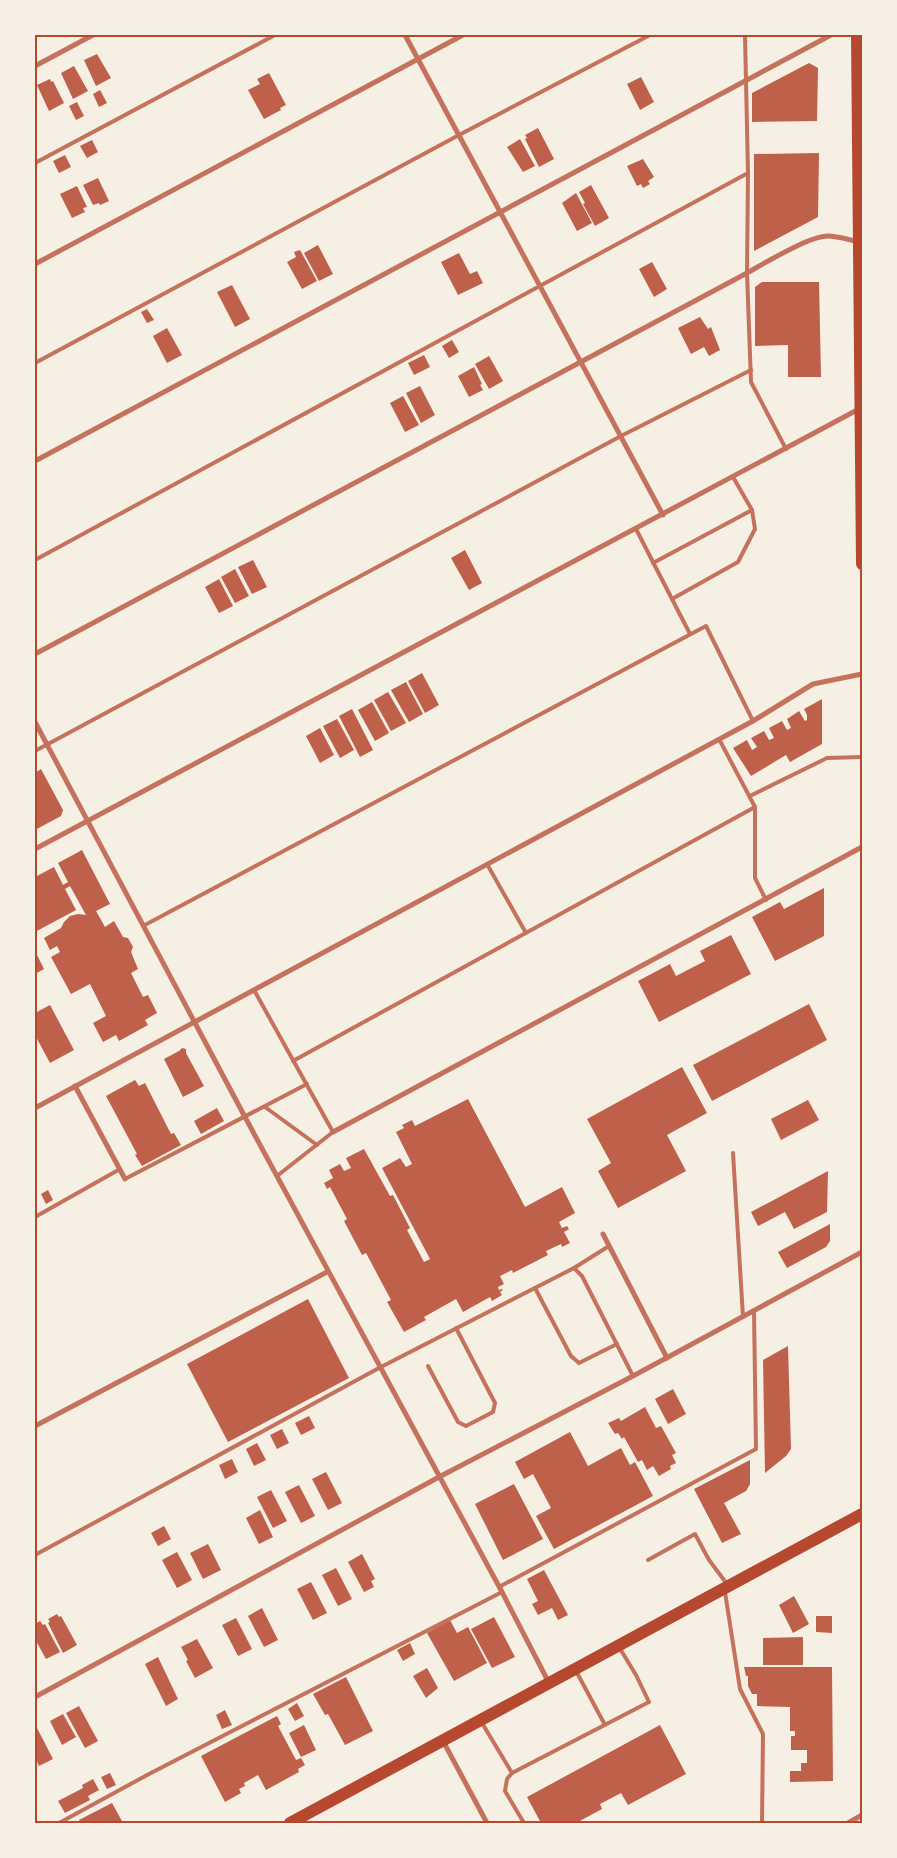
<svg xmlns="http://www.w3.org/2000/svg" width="897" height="1858" font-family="Roboto,sans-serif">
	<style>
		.building { fill: #bf614a }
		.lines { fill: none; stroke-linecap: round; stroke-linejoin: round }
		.service { stroke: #c5725c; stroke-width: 4 }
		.minor { stroke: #c5725c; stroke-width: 5 }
		.primary { stroke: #b5482f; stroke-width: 12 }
		.neatline { fill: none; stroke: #b5482f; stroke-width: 2 }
	</style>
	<rect width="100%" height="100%" fill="#f6efe4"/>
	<g class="building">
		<polygon points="97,54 111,78 96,86 84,60"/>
		<polygon points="809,63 818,68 817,121 752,122 752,93"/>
		<polygon points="74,66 88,91 73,99 61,73"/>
		<polygon points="269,73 286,105 280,108 281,110 264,119 248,90 260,84 257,79"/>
		<polygon points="641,77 654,102 640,110 627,84"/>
		<polygon points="50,79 51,82 53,81 64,103 49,111 37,85"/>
		<polygon points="100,90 107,103 99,107 93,94"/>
		<polygon points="77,102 84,116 76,120 69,106"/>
		<polygon points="538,128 554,159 539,167 525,139 527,138 525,135"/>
		<polygon points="520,139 535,166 523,172 507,147"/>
		<polygon points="92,140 98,152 87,158 80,146"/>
		<polygon points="819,153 818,217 754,251 754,154"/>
		<polygon points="65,155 71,167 59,173 53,161"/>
		<polygon points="643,159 654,177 648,181 650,184 643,188 641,184 637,186 627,166"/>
		<polygon points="98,178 109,201 100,205 99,203 93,205 83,185"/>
		<polygon points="591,185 609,218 595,226 583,204 585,203 579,192"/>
		<polygon points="77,186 87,207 83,208 85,212 72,218 60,194"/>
		<polygon points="576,193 592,223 577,231 562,203"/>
		<polygon points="318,245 333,274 319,281 304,253"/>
		<polygon points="300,250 317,281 302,289 287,262 296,257 294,252"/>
		<polygon points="459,253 470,274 477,271 483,283 458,295 441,262"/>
		<polygon points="652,262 667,289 654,297 639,269"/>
		<polygon points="762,282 819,282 821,377 788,377 788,345 755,346 755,287"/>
		<polygon points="232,285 250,319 235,327 217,292"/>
		<polygon points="147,309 154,320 147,323 141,312"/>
		<polygon points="700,317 708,329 711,327 720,350 709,356 704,347 691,354 678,328"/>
		<polygon points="167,328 182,355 167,363 153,336"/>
		<polygon points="452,340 459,352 449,358 442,346"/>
		<polygon points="424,355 430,367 414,375 408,363"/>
		<polygon points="489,356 503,381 489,389 475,364"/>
		<polygon points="474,367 482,384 480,385 483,390 469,397 458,376"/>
		<polygon points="420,386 435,415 421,423 406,393"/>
		<polygon points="403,396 419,425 405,432 390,403"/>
		<polygon points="465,550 482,583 469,590 451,558"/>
		<polygon points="253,560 267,587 252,594 238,567"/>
		<polygon points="235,569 249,596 235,603 221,577"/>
		<polygon points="219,579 233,606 219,613 205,587"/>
		<polygon points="422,673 439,705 425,713 408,681"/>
		<polygon points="406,682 423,714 409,722 391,690"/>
		<polygon points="388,692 406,723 391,731 374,700"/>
		<polygon points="822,699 822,744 790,762 786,755 751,776 733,748 747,740 752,750 757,747 751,738 764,731 769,740 774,738 769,728 782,721 787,730 791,728 787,719 799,711 805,721 807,720 807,715 804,709"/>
		<polygon points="372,702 389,733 375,741 358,710"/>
		<polygon points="352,709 373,750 360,757 339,716"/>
		<polygon points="337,719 354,750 340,758 323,726"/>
		<polygon points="320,728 334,755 320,763 306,736"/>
		<polygon points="41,769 63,810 61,816 35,830 35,773"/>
		<polygon points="82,850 110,904 96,911 105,927 114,921 123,937 128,938 133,947 131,952 138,969 131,973 143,997 148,995 157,1013 145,1020 148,1025 119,1041 116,1035 103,1042 93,1023 106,1016 90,984 71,994 51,957 60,952 57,946 50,950 44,938 61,928 64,922 70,916 78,914 86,915 70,886 65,889 76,910 35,932 35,877 54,867 63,885 68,882 58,863"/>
		<polygon points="824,888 824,936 775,961 752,917 780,902 784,909"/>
		<polygon points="731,935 751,974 659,1022 638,981 670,964 676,976 705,961 700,951"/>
		<polygon points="37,955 44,969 35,974 35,956"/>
		<polygon points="809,1004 827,1040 712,1101 693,1065"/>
		<polygon points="50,1005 74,1050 50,1063 35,1035 35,1013"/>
		<polygon points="182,1048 186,1049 186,1053 204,1086 183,1097 164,1059 179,1051"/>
		<polygon points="682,1067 707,1113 667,1135 686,1171 618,1208 598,1171 611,1163 587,1119"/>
		<polygon points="135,1080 139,1086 145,1083 171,1134 174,1133 181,1145 142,1166 135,1155 137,1154 106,1096"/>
		<polygon points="468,1099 525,1207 562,1187 575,1213 559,1222 562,1228 567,1226 569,1229 564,1232 570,1243 562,1247 561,1244 546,1251 548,1255 513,1273 512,1270 500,1276 504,1284 498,1287 499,1290 502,1289 503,1290 500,1292 502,1295 492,1301 490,1297 463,1312 456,1299 424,1317 426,1320 404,1332 387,1302 391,1300 366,1253 362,1255 344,1221 347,1219 330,1187 327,1189 324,1183 333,1178 329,1170 340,1164 344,1171 351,1168 346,1158 364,1149 390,1196 393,1195 410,1228 407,1230 424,1262 430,1259 382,1168 400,1158 406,1167 412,1164 396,1132 404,1128 402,1125 412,1120 415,1126"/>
		<polygon points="808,1100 819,1120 781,1140 771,1119"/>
		<polygon points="217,1108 224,1121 201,1134 194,1121"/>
		<polygon points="828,1171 827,1212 794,1229 785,1212 758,1226 751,1212"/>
		<polygon points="48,1190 53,1200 46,1204 41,1194"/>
		<polygon points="830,1224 830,1241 826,1247 787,1268 778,1252"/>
		<polygon points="308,1299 349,1378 228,1442 187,1364"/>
		<polygon points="788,1346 791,1449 786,1456 765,1473 763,1360"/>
		<polygon points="673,1389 686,1414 668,1424 655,1399"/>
		<polygon points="645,1407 656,1428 661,1426 676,1453 672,1455 676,1463 670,1466 671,1469 659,1476 653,1466 647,1470 642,1460 638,1462 624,1437 622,1439 618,1433 615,1434 608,1423 619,1418 621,1421"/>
		<polygon points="309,1416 315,1428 301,1435 295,1423"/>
		<polygon points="282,1429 289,1443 277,1449 270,1435"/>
		<polygon points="570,1432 588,1466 621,1448 630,1465 635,1462 653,1496 554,1549 536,1516 551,1508 533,1474 524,1479 515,1462"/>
		<polygon points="257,1443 266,1460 254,1466 246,1449"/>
		<polygon points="232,1459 238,1472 225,1479 219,1465"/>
		<polygon points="750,1460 750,1484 746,1491 724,1503 741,1534 722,1543 694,1489"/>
		<polygon points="326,1472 342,1503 328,1510 312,1479"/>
		<polygon points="514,1484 543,1539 503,1560 475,1504"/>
		<polygon points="299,1485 315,1516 301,1523 285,1492"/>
		<polygon points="271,1490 287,1521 273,1528 257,1497"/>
		<polygon points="260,1510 273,1537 259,1544 246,1518"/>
		<polygon points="164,1526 171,1539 158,1546 151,1533"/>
		<polygon points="208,1544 221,1570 203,1579 190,1553"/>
		<polygon points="177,1552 192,1580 177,1588 162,1560"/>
		<polygon points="362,1554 375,1579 371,1581 374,1587 364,1592 348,1562"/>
		<polygon points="336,1568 352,1599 338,1606 322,1575"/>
		<polygon points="544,1570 568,1615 558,1620 552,1608 538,1615 532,1604 538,1601 527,1579"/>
		<polygon points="311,1582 327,1613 313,1620 297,1589"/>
		<polygon points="794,1596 809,1624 793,1633 779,1605"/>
		<polygon points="262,1608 278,1640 264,1647 248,1616"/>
		<polygon points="57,1614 59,1617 61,1616 77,1645 63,1653 48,1623 50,1622 48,1619"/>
		<polygon points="816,1616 832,1616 832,1633 816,1632"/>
		<polygon points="494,1617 515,1657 492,1668 471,1629"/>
		<polygon points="236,1618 252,1649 238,1656 222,1625"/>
		<polygon points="450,1620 457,1633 468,1627 487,1663 454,1681 427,1633"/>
		<polygon points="40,1621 43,1625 45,1624 60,1652 46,1659 35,1639 35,1624"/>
		<polygon points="803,1637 803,1665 763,1665 763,1638"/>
		<polygon points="197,1639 213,1668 195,1678 186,1661 188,1660 181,1647"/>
		<polygon points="410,1643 415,1654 403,1661 397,1650"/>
		<polygon points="158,1657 178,1699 166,1706 145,1664"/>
		<polygon points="744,1667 832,1667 833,1781 790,1782 790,1771 801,1771 801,1763 807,1763 807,1750 791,1750 791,1736 795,1736 795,1731 790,1731 790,1707 757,1706 757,1694 752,1694 748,1686 748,1676 746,1676"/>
		<polygon points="427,1668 438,1688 426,1698 413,1676"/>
		<polygon points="346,1677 373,1731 345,1745 328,1714 325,1715 313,1694"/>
		<polygon points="297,1703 304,1716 295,1721 288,1709"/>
		<polygon points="79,1706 98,1741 85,1748 66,1713"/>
		<polygon points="225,1710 232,1725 222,1729 216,1715"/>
		<polygon points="63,1714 76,1737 62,1745 50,1721"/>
		<polygon points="277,1716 281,1724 278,1726 296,1760 301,1758 305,1765 298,1769 299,1772 266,1790 258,1775 244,1783 245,1786 239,1789 241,1793 225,1802 201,1756"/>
		<polygon points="304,1725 316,1750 301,1757 289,1733"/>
		<polygon points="660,1725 686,1774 628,1805 621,1793 600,1804 602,1809 576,1823 541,1823 527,1797"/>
		<polygon points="37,1728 53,1759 39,1766 35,1757 35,1729"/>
		<polygon points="110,1773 116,1785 107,1789 101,1777"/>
		<polygon points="93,1779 99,1790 88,1796 90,1800 65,1813 58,1801 83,1788 82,1785"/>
		<polygon points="112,1803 123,1823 81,1823 79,1820"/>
	</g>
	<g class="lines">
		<g class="service">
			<polyline points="745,35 748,173 747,273 751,382 786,449"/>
			<polyline points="35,163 275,35"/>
			<polyline points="35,363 459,135 650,35"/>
			<polyline points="733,477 752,510"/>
			<polyline points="636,529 690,634"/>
			<polyline points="35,560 748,173"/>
			<polyline points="653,563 752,510 755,529 738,562 672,599"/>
			<polyline points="719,739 755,807 755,878 766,900"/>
			<polyline points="35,751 621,436 751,370"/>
			<polyline points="750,796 827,758 862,757"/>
			<polyline points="487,864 526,933"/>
			<polyline points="143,926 706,626 753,721"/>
			<polyline points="254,990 333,1132 277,1176"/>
			<polyline points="293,1061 755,807"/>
			<polyline points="265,1107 317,1145"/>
			<polyline points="733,1153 743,1317"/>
			<polyline points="125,1179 307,1084"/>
			<polyline points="35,1217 120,1169"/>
			<polyline points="574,1268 582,1276 633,1376"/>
			<polyline points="535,1288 571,1356 579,1363 617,1344"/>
			<polyline points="428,1366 458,1422 466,1426 493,1412 495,1403 456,1328"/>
			<polyline points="35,1555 379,1368 574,1268 609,1246"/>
			<polyline points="648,1560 695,1534 709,1560 727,1584"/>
			<polyline points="499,1587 756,1449 754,1311"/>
			<polyline points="725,1592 740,1689 763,1734 762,1823"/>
			<polyline points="576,1671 605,1725"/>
			<polyline points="482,1723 512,1773"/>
			<polyline points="59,1823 149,1774 502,1592"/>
			<polyline points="524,1823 505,1791 507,1779 512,1773 649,1702 636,1675 619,1647"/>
		</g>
		<g class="minor">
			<polyline points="405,35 663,515"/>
			<polyline points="35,66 93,35"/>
			<polyline points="35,264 463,35"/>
			<polyline points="35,461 831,35"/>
			<path d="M35,654L747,273C765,263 809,236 828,236C838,236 849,240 859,242"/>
			<polyline points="35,722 245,1117 502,1592 549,1683"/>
			<polyline points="35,849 859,409"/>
			<polyline points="75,1086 125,1179"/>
			<polyline points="35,1108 753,721 813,684 862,674"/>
			<polyline points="333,1132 862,847"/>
			<polyline points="603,1234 667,1358"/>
			<polyline points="35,1426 327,1272"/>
			<polyline points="35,1697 439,1477 633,1376 862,1252"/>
			<polyline points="443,1741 487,1823"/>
			<polyline points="848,1823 862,1815"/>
		</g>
		<g class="primary">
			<polyline points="857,35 862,564"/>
			<polyline points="290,1823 862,1514"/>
		</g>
	</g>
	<rect width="897" height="1858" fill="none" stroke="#f6efe4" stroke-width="72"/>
	<rect x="36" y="36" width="825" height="1786" class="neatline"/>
</svg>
